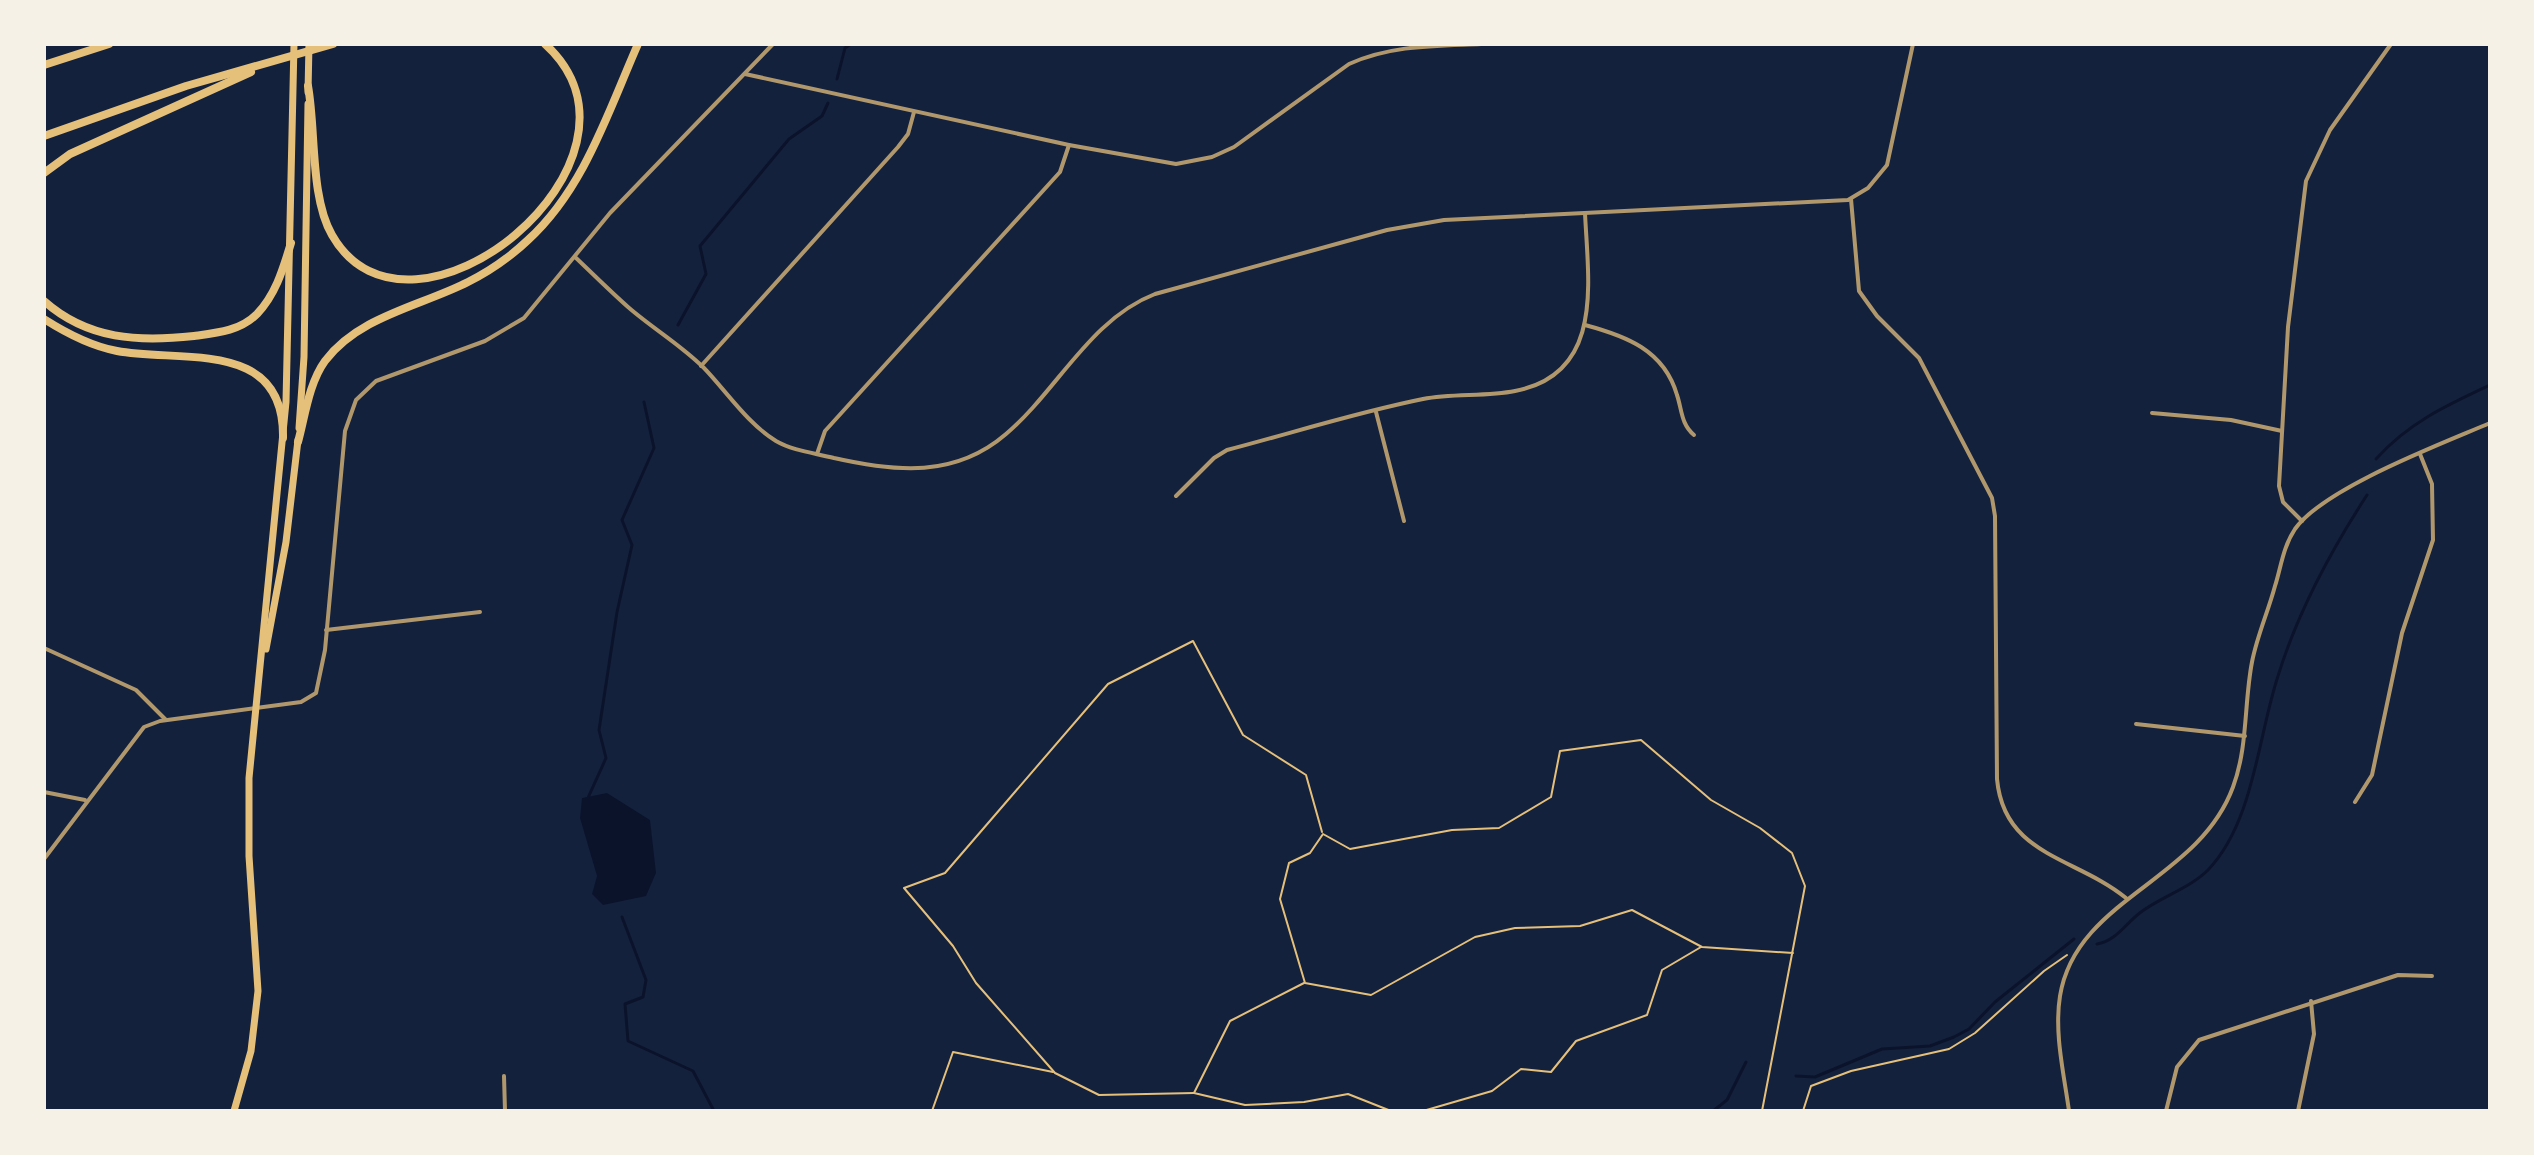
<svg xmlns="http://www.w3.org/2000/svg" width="2534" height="1155" font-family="'Golos Text',sans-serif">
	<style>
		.water { fill: #0b132b }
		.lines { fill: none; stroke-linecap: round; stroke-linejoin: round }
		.stream { stroke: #0b132b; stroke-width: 3 }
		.path { stroke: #e5c07b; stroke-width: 2 }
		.minor { stroke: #b1986c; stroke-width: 4 }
		.primary { stroke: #e5c07b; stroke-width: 7 }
		.motorway { stroke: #e5c07b; stroke-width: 8 }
	</style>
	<rect width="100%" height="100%" fill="#14213d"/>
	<polygon class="water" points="607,793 650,820 656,873 646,896 603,905 592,894 597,876 580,818 582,798"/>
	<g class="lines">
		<g class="stream">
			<polyline points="837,79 845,48 851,44"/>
			<polyline points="678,325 706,274 700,246 789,139 822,116 828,103"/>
			<path d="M2376,459C2408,423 2447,405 2490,385"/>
			<polyline points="587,800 606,758 599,730 617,612 632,545 622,520 654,448 644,402"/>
			<polyline points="622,917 646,980 643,997 625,1004 628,1041 693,1071 714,1111"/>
			<path d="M2097,944C2116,941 2125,924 2141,912C2161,897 2190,888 2208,870C2254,822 2258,736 2278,676C2298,611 2330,552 2367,495"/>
			<polyline points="1796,1076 1815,1077 1882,1049 1930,1046 1954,1037 1969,1029 1995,1002 2074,939"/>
			<polyline points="1713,1111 1727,1100 1746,1062"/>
		</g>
		<g class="path">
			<polyline points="1304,983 1230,1021 1194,1093 1245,1105 1304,1102 1348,1094 1391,1111"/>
			<polyline points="1194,1093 1099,1095 1055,1073 976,983 953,946 904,888 945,873 1108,684 1193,641 1243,735 1306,775 1322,832"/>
			<polyline points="932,1111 953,1052 1053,1072"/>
			<polyline points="1423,1111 1492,1091 1521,1069 1551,1072 1576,1041 1647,1015 1662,970 1701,947"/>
			<polyline points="1762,1111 1805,886 1792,853 1760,828 1711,800 1641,740 1560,751 1551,797 1499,828 1452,830 1350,849 1323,834 1310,853 1289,863 1280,899 1305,983 1371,995 1475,937 1515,928 1580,926 1632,910 1702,947 1793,953"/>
			<polyline points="1803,1111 1811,1086 1851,1071 1949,1049 1975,1033 2044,971 2067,955"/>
		</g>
		<g class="minor">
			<path d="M745,74L1069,145L1176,164L1212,157L1234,147L1349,64C1391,45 1435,46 1481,44"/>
			<path d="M1851,199L1859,291L1877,316L1919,358L1992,498L1995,516L1997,779C2004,856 2076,857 2126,898"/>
			<path d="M575,257C593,274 610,291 628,307C652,328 681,345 704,368C727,392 747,423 776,441C793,451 815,453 834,458C896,472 955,478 1006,434C1057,391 1090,319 1155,294L1387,230L1444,220L1848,200L1868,188L1887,165L1913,44"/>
			<path d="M1585,325C1626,336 1664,350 1677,395C1682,410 1681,424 1694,435"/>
			<polyline points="701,366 898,147 908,134 914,112"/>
			<polyline points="1376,412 1404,521"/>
			<polyline points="2152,413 2231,420 2282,431"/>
			<polyline points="817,454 825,431 1060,172 1069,145"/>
			<path d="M1176,496L1214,458L1227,450C1292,433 1358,412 1423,399C1453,393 1485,397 1515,391C1605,374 1588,281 1585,213"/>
			<polyline points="2302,521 2283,502 2279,486 2288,327 2306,181 2330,130 2391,44"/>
			<polyline points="326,630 480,612"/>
			<polyline points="44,648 136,690 166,720"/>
			<polyline points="2136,724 2245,736"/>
			<polyline points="44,792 85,800"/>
			<polyline points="2355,802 2372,775 2402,633 2433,540 2432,484 2420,454"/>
			<polyline points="44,859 144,727 160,721 301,702 316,693 325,650 345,431 356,400 376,381 485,341 524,318 610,213 773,44"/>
			<polyline points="504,1076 505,1111"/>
			<path d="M2069,1111C2064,1074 2054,1033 2060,996C2076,898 2198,882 2233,787C2248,747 2244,703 2252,662C2257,636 2268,612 2275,586C2281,567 2283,547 2295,529C2324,488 2441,444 2490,423"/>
			<polyline points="2166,1111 2177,1067 2199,1040 2398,975 2432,976"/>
			<polyline points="2298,1111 2314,1034 2311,1001"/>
		</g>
		<g class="primary">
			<polyline points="308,92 309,44"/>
			<polyline points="299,428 304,357 308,104"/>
			<polyline points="266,649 286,542 298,440"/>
			<polyline points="234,1111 251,1051 258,991 249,856 249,778 286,402 294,44"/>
		</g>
		<g class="motorway">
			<polyline points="44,65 109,44"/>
			<path d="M308,86C316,130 310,197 332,235C410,372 673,160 545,44"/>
			<polyline points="44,136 186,86 333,44"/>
			<polyline points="44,173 70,154 251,72"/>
			<path d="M44,301C88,340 139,342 194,336C217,333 240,331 257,314C276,294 283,269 291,243"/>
			<path d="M44,319C66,333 90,346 117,351C182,363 285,338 283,438"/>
			<path d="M298,442C305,416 309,383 325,361C359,316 421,306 468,282C490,271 510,257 528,240C584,189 608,112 638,44"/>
		</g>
	</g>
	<rect width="2534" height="1155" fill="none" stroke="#f6f1e7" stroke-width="92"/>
</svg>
